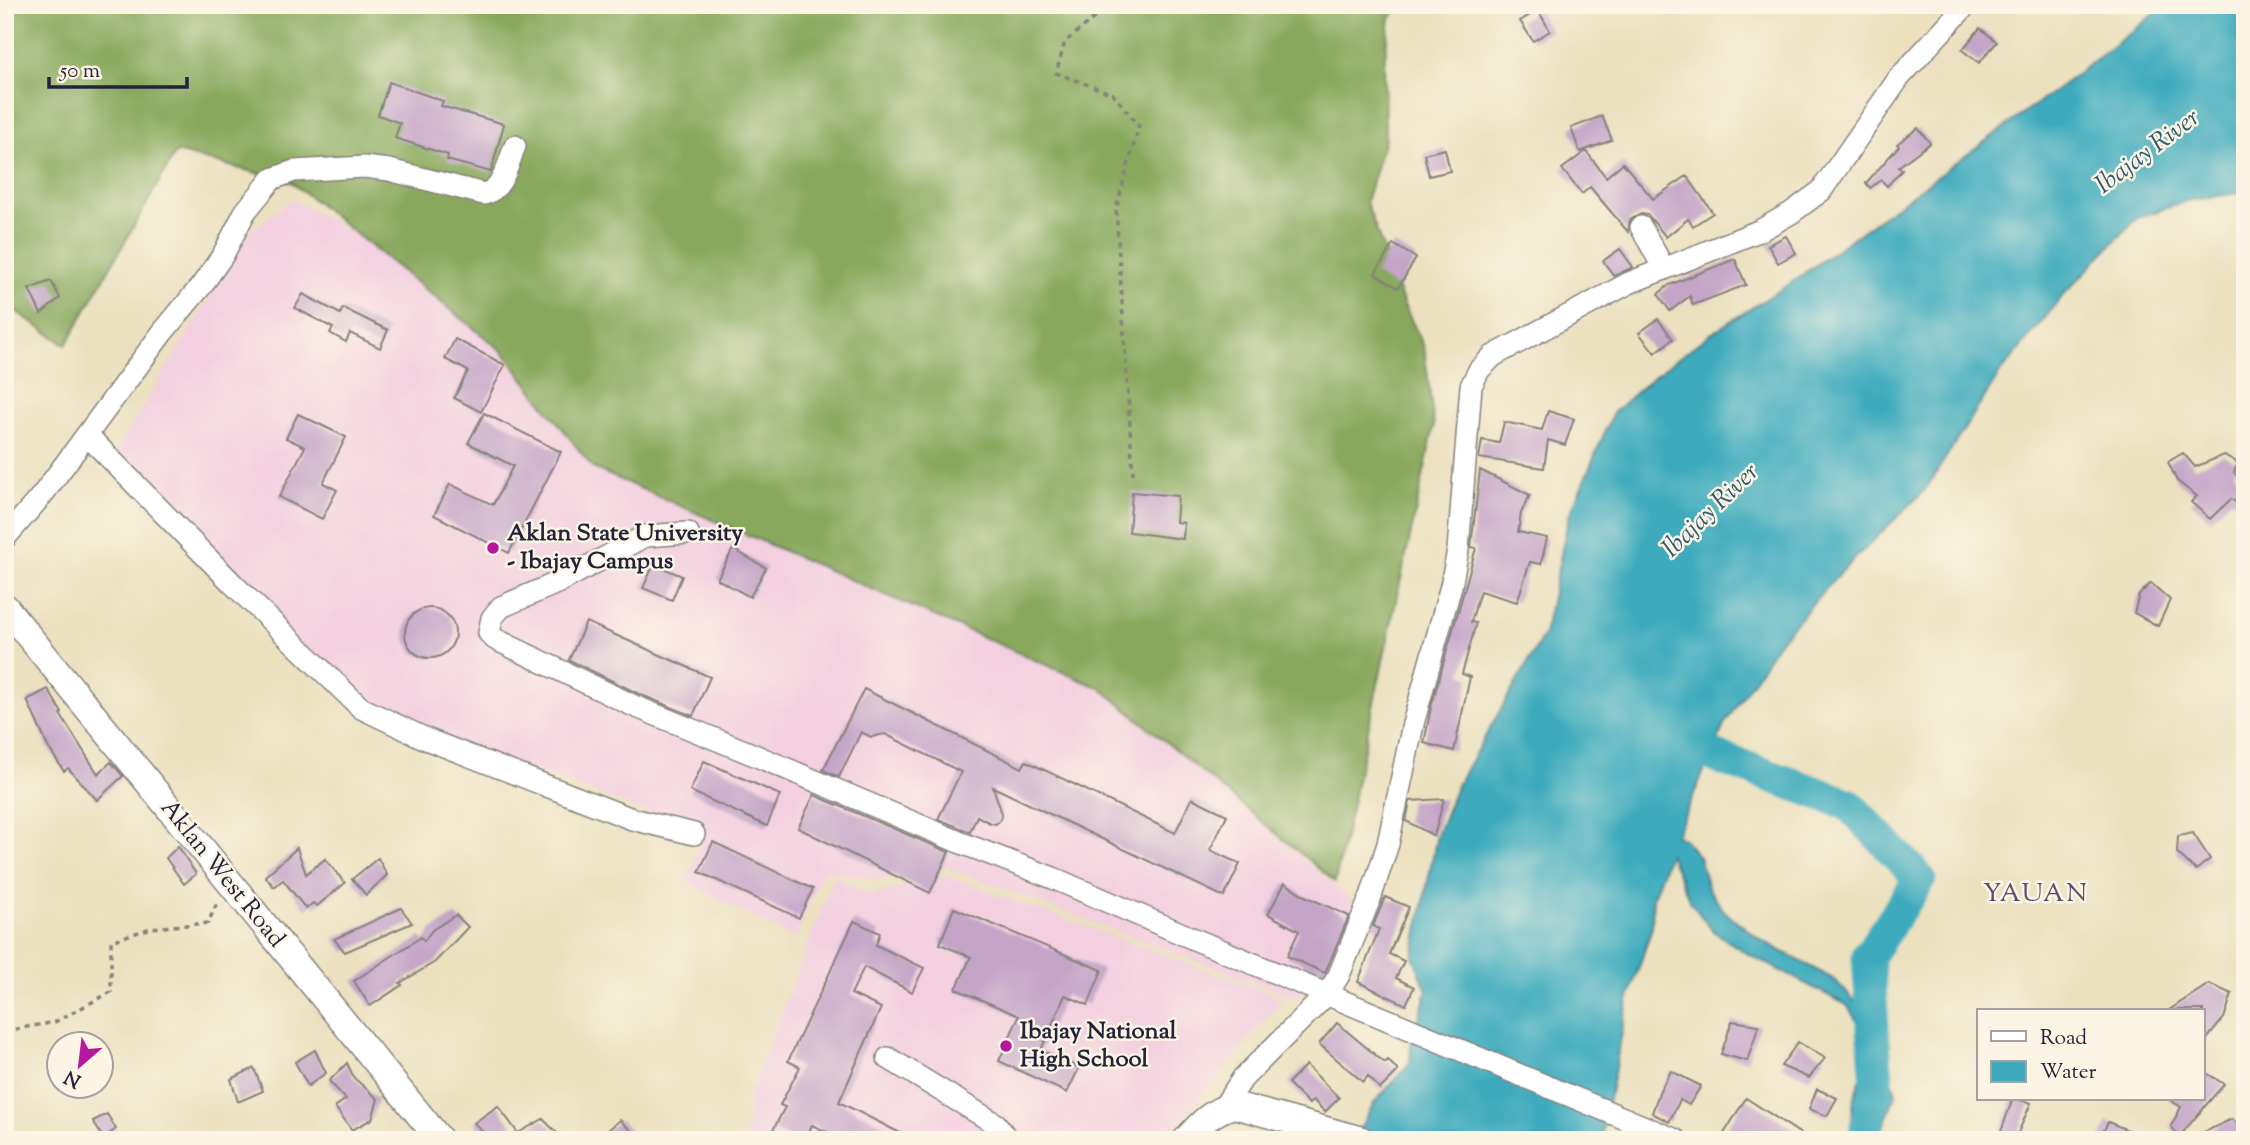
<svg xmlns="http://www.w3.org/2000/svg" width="2250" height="1145" font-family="'Sorts Mill Goudy',serif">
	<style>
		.built { fill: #f3cfe0 }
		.forest { fill: #88a95d; stroke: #55664c; stroke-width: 2 }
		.water { fill: #3eabbd; stroke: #30667c; stroke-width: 2 }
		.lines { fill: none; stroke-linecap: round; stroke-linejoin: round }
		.river { stroke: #3eabbd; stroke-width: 33 }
		.building { fill: #c4a5c8 }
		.minor-casing { stroke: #86827d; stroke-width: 24 }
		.major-casing { stroke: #86827d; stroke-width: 29 }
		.path { stroke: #86827d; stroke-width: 3.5; stroke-dasharray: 5 5; stroke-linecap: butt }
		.minor { stroke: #fff; stroke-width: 21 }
		.major { stroke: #fff; stroke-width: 26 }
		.poi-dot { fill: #b5179e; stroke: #fcf5e5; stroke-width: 2.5 }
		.labels { text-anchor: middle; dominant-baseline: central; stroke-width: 5; stroke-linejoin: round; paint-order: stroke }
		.poi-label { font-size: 24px; font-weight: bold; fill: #22223b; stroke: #fcf5e5; text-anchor: start }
		.street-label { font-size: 24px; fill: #22223b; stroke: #fcf5e5 }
		.water-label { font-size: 26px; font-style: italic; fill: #2d596f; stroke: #fcf5e5 }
		.neighbourhood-label { font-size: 26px; letter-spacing: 2px; fill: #5b506c; stroke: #fcf5e5 }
	</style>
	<rect width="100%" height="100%" fill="#fcf5e5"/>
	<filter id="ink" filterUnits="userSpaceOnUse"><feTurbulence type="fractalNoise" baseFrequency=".0143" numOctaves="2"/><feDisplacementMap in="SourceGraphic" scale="14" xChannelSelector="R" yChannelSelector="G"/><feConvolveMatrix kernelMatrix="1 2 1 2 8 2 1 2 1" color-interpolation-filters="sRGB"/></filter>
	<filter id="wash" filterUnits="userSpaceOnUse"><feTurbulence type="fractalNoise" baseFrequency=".00686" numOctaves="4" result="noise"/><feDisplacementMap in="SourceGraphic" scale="28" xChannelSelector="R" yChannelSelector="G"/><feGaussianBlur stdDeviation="1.57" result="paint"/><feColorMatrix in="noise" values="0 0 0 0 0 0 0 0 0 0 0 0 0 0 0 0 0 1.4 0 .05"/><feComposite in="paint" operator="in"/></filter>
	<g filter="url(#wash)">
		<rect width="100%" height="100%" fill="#ebe1bf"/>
		<g class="built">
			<polygon points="293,199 364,239 502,351 593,468 1102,689 1359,906 1323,983 1296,998 943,866 877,880 824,870 795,939 686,882 704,833 362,707 115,453 249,232"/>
			<polygon points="944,875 1283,998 1183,1118 1160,1140 745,1140 750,1093 834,876 871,895"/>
		</g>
		<polygon class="forest" points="5,5 1400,5 1390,18 1384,64 1385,138 1366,202 1404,305 1424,347 1434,426 1335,882 1102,689 593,468 502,351 291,182 176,152 66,345 5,304"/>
		<polygon class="water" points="2166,5 2245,5 2245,192 2186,201 2137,218 2065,293 2000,373 1925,490 1841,572 1780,640 1725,723 1676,835 1685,840 1699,857 1708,888 1725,912 1761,940 1835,980 1881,1030 1885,1059 1896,1093 1878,1140 1850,1140 1854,1097 1866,1065 1866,1036 1847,1005 1746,953 1713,931 1691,903 1669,854 1653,897 1652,927 1628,1001 1601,1140 1353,1140 1375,1102 1410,1063 1411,1045 1427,991 1413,956 1437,835 1457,785 1544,635 1569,516 1613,413 1653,377 1710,334 1791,283 2064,84"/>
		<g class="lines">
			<polyline class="river" points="1670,740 1848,804 1920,879 1868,956 1877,1085 1863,1140"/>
		</g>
		<g id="blocks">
			<g class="building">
				<polygon points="1538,10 1550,31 1533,41 1520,21"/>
				<polygon points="1980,28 1997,42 1979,63 1962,50"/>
				<polygon points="389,82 443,101 441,106 504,124 491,172 447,160 448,155 395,138 400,123 378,115"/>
				<polygon points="1602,116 1612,140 1580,152 1571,128"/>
				<polygon points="1918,128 1930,143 1898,167 1902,170 1887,186 1881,180 1870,188 1866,183 1899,146 1897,144"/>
				<polygon points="1445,149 1450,171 1429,176 1424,154"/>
				<polygon points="1586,151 1606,177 1623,163 1653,199 1687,176 1713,213 1693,226 1688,219 1666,237 1648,215 1641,214 1630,220 1628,232 1590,187 1582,194 1562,169"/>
				<polygon points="1786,236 1796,253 1778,263 1768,245"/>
				<polygon points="1393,244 1416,258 1398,288 1375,274"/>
				<polygon points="1620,249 1633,267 1614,276 1603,261"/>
				<polygon points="1735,259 1746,285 1693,305 1690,296 1670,311 1658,294 1669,285"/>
				<polygon points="51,281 60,298 41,314 29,289"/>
				<polygon points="303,294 340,314 343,308 388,330 380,348 350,333 346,342 330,333 333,328 295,308"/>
				<polygon points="1658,319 1673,339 1655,353 1639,333"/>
				<polygon points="455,339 505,365 481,412 454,398 468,371 445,359"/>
				<polygon points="1548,411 1574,419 1565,445 1548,440 1544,468 1479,458 1482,440 1499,443 1504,422 1542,430"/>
				<polygon points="484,413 561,452 509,553 434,515 450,484 493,505 513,466 468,443"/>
				<polygon points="298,414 346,437 323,483 337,490 322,519 279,497 305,447 286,438"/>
				<polygon points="2183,453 2195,467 2224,455 2238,463 2234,472 2245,488 2245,508 2231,499 2210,519 2191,502 2197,496 2177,481 2168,462"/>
				<polygon points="1480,470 1530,495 1521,513 1518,532 1547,538 1541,564 1530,562 1517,602 1480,591 1471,622 1476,623 1462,674 1470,677 1454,751 1424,743 1431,707 1476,548 1471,547"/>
				<polygon points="1132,492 1178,496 1176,522 1184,523 1183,539 1129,532"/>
				<polygon points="733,549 766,568 750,597 717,579"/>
				<polygon points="654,564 682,576 672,600 643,588"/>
				<polygon points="2151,583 2170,600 2158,626 2134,613 2139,595"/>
				<circle cx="430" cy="633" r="25"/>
				<polygon points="586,622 710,677 693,716 639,694 569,660"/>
				<polygon points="48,689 62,713 60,714 98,774 111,762 123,776 97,800 68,768 64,771 48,747 27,700"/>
				<polygon points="864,689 1022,768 1026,761 1175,833 1192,798 1227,815 1210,850 1240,864 1224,897 993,787 1002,814 1000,820 996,824 990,823 977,816 970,832 938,819 961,772 885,734 871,737 861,732 839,777 823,770"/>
				<polygon points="704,761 780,795 767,826 690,791"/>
				<polygon points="814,795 949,852 930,893 798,828"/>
				<polygon points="1444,799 1434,836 1406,821 1410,801"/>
				<polygon points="2193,833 2210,859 2196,870 2177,853 2178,836"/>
				<polygon points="713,842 813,889 799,918 699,872"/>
				<polygon points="178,846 196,874 184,884 166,858"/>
				<polygon points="297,848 306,874 325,859 345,883 317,906 313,903 306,909 283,880 274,887 265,876"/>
				<polygon points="378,858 387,875 366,895 352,879"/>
				<polygon points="1285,883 1307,897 1349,916 1325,973 1287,956 1299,931 1268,914"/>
				<polygon points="1385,897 1409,907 1389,954 1404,961 1396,978 1414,987 1406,1005 1358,982 1379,929 1373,926"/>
				<polygon points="401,908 412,923 345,952 334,939"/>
				<polygon points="954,908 1102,970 1088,1005 1065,995 1041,1050 1079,1068 1067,1093 999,1061 1019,1016 956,989 971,957 940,944"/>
				<polygon points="456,915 468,927 435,962 400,983 402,985 370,1006 354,981 421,937 424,941 432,930"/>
				<polygon points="854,921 880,933 876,945 924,968 912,992 864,967 851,994 881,1008 839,1102 914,1140 845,1140 812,1125 805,1140 793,1140 773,1130 785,1107 780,1105 800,1067 788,1061"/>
				<polygon points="2209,984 2232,994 2224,1018 2203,1044 2203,1010 2169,1010"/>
				<polygon points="1732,1021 1759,1025 1747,1061 1721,1054"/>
				<polygon points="1337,1023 1385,1063 1388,1060 1398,1071 1380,1089 1368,1076 1363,1082 1319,1044"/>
				<polygon points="1798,1042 1825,1058 1809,1078 1781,1066"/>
				<polygon points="315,1050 326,1073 308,1086 295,1062"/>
				<polygon points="347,1063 354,1078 378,1099 372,1119 352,1130 335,1107 346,1099 329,1081"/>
				<polygon points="1306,1065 1339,1098 1325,1112 1313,1100 1309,1104 1288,1083"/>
				<polygon points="254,1068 263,1091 238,1102 231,1079"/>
				<polygon points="1671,1071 1701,1086 1689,1105 1680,1100 1669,1122 1652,1113 1660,1090"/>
				<polygon points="2203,1071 2224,1084 2179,1137 2171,1126 2181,1107 2167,1098 2203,1098"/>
				<polygon points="1817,1089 1837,1098 1827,1116 1809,1109"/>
				<polygon points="1746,1098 1810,1140 1720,1140"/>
				<polygon points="2013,1098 2031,1103 2015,1140 1998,1140"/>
				<polygon points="498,1106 518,1133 543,1119 564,1140 490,1140 474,1123"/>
				<polygon points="107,1114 116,1129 103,1138 93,1121"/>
				<polygon points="2232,1119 2245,1131 2241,1140 2187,1140"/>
				<polygon points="620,1120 631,1131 622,1140 596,1140"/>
				<polygon points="2108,1122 2150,1139 2150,1140 2099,1140"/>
			</g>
		</g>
	</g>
	<g filter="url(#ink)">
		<use href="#blocks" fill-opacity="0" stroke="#86827d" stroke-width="2"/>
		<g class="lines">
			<defs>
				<g id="minor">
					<polyline points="1641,227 1664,269"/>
					<polyline points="87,435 233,584 361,708 426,739 632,819 694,834"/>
					<polyline points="688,533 645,536 559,582 501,607 492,618 489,633 495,639 634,706 752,754 959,842 1053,878 1194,939 1676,1140"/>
					<path d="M5,538L43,494L162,333L202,285L223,255L245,212L272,179L294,171L364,167L389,170L484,194C504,189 508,163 515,146"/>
					<polyline points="888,1058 996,1124 1008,1140"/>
					<polyline points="1223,1108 1243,1078 1328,993 1339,975 1371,896 1388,844 1413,724 1451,586 1458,550 1471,386 1479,370 1493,356 1629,283 1761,230 1791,213 1821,191 1899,78 1966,5"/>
				</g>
				<g id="major">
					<polyline points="5,607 440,1140"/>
					<path d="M1186,1140C1201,1123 1212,1111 1234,1105L1362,1140"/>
				</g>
			</defs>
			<use href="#minor" class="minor-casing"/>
			<use href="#major" class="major-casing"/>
			<g class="path">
				<polyline points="1110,5 1065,42 1056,73 1113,94 1139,126 1116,209 1133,474"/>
				<polyline points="5,1031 55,1022 111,992 111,941 151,928 208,923 218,901"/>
				<polyline points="1780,1140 1783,1133"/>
			</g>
			<use href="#minor" class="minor"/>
			<use href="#major" class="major"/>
		</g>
	</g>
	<g class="poi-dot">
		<circle cx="493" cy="548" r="7"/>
		<circle cx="1006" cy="1046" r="7"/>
	</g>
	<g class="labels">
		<g class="poi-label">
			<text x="507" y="534">Aklan State University<tspan x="507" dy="28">- Ibajay Campus</tspan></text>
			<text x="1020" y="1032">Ibajay National<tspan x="1020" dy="28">High School</tspan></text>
		</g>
		<g class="street-label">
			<text transform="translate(222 874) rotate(51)">Aklan West Road</text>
		</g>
		<g class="water-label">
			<text transform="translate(2148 152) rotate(-37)">Ibajay River</text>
			<text transform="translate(1711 511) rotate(-44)">Ibajay River</text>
		</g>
		<g class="neighbourhood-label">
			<text x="2036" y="894">YAUAN</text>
		</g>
	</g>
	<rect width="2250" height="1145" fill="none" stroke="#fcf5e5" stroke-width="28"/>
	<rect x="1977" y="1009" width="228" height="91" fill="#fcf5e5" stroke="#a5a1a1" stroke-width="2"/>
	<rect x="1991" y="1031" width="35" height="10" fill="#ffffff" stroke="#a5a1a1" stroke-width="2"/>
	<text x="2040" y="1044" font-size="21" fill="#22223b">Road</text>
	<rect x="1991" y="1061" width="35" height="21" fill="#3eabbd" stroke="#a5a1a1" stroke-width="2"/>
	<text x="2040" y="1078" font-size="21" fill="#22223b">Water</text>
	<g transform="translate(80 1065) rotate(208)"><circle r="33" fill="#fcf5e5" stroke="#a5a1a1" stroke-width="2"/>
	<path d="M0-5L12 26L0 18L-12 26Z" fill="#b5179e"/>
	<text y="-10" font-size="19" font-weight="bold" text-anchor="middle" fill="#22223b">N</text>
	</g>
	<path d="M49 77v10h138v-10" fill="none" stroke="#22223b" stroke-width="3.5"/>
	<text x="60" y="77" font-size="21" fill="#22223b" stroke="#fcf5e5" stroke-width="5" paint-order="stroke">50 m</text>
</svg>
